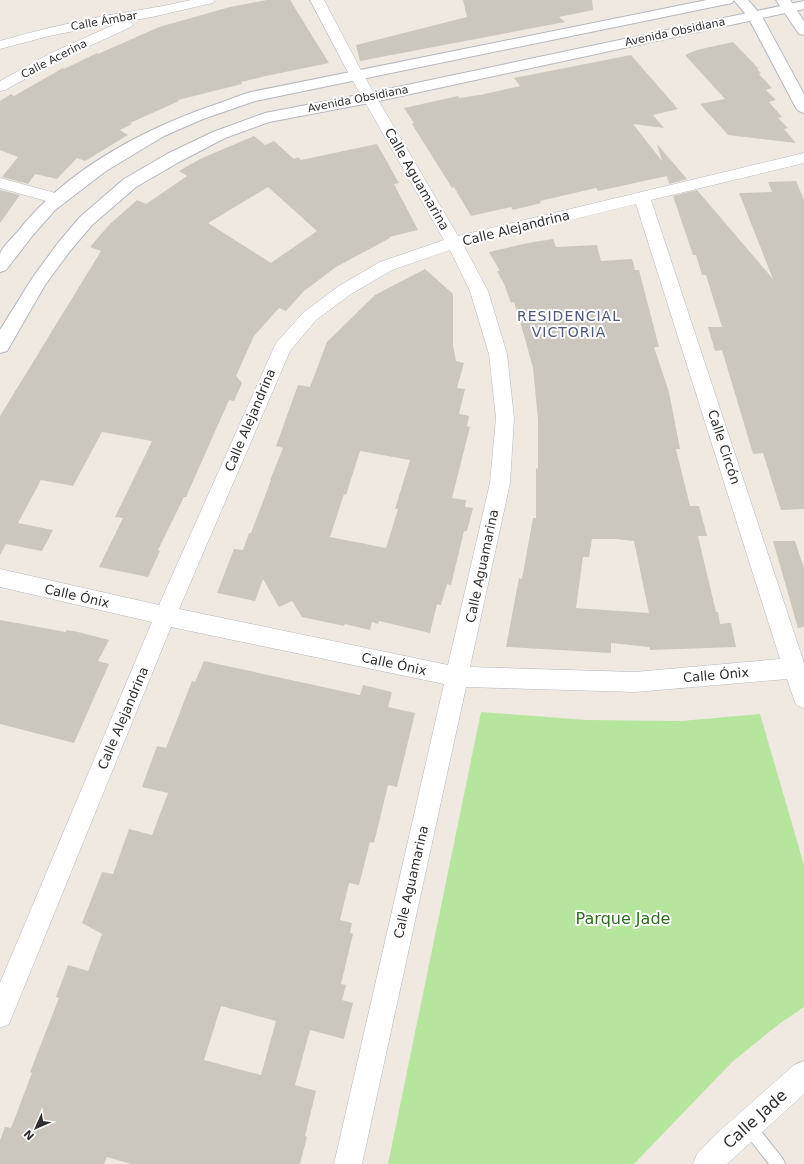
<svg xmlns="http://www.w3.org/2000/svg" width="804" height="1164" font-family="'DejaVu Sans',sans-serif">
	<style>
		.green { fill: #b6e59e }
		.building { fill: #cbc7bf; fill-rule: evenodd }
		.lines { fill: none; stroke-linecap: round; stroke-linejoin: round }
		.service-casing { stroke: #b4b7c1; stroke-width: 2 }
		.minor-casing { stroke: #b4b7c1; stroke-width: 1 }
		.tertiary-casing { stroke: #b4b7c1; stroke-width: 2 }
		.secondary-casing { stroke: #b4b7c1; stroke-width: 2 }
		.service { fill: #fff; fill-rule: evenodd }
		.minor { fill: #fff; fill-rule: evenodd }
		.tertiary { fill: #fff; fill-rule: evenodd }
		.secondary { fill: #fff; fill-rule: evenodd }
		.labels { text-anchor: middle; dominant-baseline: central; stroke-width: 4; stroke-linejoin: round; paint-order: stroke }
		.far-street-label { font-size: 11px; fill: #2e2e2e; stroke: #fff }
		.street-label { font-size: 13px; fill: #2e2e2e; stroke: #fff }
		.neighbourhood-label { font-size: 14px; letter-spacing: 1px; fill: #4d5680; stroke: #fff }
		.near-park-label { font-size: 16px; fill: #2c6e1b; stroke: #fff }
		.near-street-label { font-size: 16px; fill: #2e2e2e; stroke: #fff }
	</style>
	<rect width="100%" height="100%" fill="#efe9e1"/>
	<polygon class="green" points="481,712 586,720 681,721 760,714 804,865 804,1007 779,1024 732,1062 634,1164 388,1164"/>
	<g class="building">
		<polygon points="267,0 290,0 329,63 266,76 241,82 242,84 178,100 179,101 130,123 132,124 120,130 128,135 85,161 77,158 57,179 35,174 28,184 2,177 18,157 0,150 0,101 11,94 14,96 63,68 64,69 97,53 98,54 159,27 230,7"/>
		<polygon points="463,0 592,0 593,10 559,17 565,22 360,61 356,45 467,17"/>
		<polygon points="733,42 759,69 757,69 761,73 759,74 772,88 766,90 776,100 769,102 782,117 778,118 788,128 784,129 796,143 728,135 700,104 725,99 685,55 697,50"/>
		<polygon points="631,55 678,109 653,115 664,128 633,124 662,161 657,144 687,179 669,184 667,176 598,191 596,188 540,201 541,203 513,210 511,207 471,216 454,187 452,188 412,124 414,123 404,108 458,96 459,98 480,95 520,86 514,78"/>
		<path d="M254,136L265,145L274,141L294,159L298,157L301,160L377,144L399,183L394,184L418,230L389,237L390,238L336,267L304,291L286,311L279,308L254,336L236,376L242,383L234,401L229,400L186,497H184L158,550L160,551L148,577L99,567L123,518L115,517L152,441L102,432L73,486L41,480L18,523L53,530L42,551L6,544L0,555V416L101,251L90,247L109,225L137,200L146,204L187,176L179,171L200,159ZM268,187L317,231L271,263L208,223Z"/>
		<polygon points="796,181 804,200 804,509 781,510 763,453 753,454 722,350 715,351 708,327 722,327 706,275 702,275 696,255 693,255 673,196 697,190 773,279 739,193 772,192 768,182"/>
		<polygon points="0,190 20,195 0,223"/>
		<path d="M553,239L556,247L597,245L601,261L632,259L635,270H639L659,347H654L669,392L680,449H676L690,506H699L707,536H698L716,612H718L720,624L731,623L736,647L650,650L649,647L611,643V653L506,647L519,578L522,579L533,518H536V468L538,469V419L533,368L523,332L514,302L511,303L504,284L497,271H500L489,252L528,243ZM592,539H615L634,541L649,613L576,608L583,557H589Z"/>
		<path d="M425,269L453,294V345L456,361L464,363L457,388L465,389L459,414L469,416L467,426L470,427L452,498L466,500L465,507L473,508L467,531H464L451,585L447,584L441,605L437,604L430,633L379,621L378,624L372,622L370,630L345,624L344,626L302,617L292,601L279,607L263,579L255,601L217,593L234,549L243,550L249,533H251L271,480H270L283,448L276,446L298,385L310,387L327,342L375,295ZM360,451L410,460L395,509H398L386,548L330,537L344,494L346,495Z"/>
		<polygon points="773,541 795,541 804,568 804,627 798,628"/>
		<polygon points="0,620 66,632 66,630 78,632 109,640 98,661 109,664 74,743 0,724"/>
		<path d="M204,661L360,695L363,685L392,692L388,707L415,713L397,787L388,785L374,843L370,842L359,885L349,883L340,920L352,923L350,933L353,934L341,984L346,985L342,1000L353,1003L344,1039L310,1030L295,1085L316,1091L305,1136L307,1137L300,1164H131L107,1157L104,1164H0V1140L5,1127L11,1128L32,1073L30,1072L59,998L56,997L68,965L88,971L102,934L82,923L102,872L113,874L129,829L152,835L168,793L142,787L157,746L166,748L192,681L195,682ZM221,1006L276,1021L261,1075L204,1060Z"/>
	</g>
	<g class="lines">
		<defs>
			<polygon id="service" points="748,1119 753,1121 783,1159 785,1164 769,1164 743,1131 741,1126 743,1121"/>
			<g id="minor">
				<path d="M191,0H215L213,3L208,4L152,17L128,21L133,24L131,27L61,59L5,90L0,91V81L51,53L120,22L49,36L0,49V41C34,31 69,23 104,16C133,11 162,7 191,0Z"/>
				<path d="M310,0H324L364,76L458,236L804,153V163L651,200L804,663V708L796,705L787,679L635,692L466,687L362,1164H334L444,684L171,627L9,1024L0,1028V983L152,622L0,587V569L159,605L276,343L304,312L339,286L380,262L444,240L350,76ZM636,204L780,659L635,672L470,667L510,483L514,418L507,354L488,291L464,246ZM450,250L470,291L489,354L496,418L490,483L448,665L179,609L290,351L316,320L351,294L392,270Z"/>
				<polygon points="0,178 63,195 65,199 63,203 57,204 0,188"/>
				<polygon points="804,1061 804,1094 727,1164 693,1164 697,1154 715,1135 794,1065"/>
			</g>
			<g id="tertiary">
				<path d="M707,0H734L732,3L727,4L255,101L203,119L164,136L106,171L55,210L33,235L6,270L0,272C0,267 0,259 0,254C2,247 14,236 19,230C67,170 140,131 211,106C224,102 237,96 251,92Z"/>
				<polygon points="804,1 804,9 369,103 269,122 225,138 179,162 136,187 92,225 70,251 45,285 7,351 0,353 0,330 33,277 58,243 80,217 124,179 167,154 213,132 265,113 369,93"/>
			</g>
			<g id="secondary">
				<polygon points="734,0 748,0 761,15 804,94 804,113 799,111 796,108 748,17"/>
				<polygon points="776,0 790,0 804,21 804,35 799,34"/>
			</g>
		</defs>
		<use href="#service" class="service-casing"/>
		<use href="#minor" class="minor-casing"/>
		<use href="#tertiary" class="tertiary-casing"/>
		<use href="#secondary" class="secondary-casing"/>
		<use href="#service" class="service"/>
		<use href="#minor" class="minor"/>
		<use href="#tertiary" class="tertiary"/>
		<use href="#secondary" class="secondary"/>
	</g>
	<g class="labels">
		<g class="far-street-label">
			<text transform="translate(104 21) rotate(-10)">Calle Ámbar</text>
			<text transform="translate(675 32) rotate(-12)">Avenida Obsidiana</text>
			<text transform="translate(54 59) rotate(-27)">Calle Acerina</text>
			<text transform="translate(358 99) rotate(-11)">Avenida Obsidiana</text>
		</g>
		<g class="street-label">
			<text transform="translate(417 179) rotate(60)">Calle Aguamarina</text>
			<text transform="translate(516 228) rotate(-14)">Calle Alejandrina</text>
			<text transform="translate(250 420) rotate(-67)">Calle Alejandrina</text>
			<text transform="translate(724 447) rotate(72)">Calle Circón</text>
			<text transform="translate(482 566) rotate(-78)">Calle Aguamarina</text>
			<text transform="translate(77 596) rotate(13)">Calle Ónix</text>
			<text transform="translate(394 664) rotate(12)">Calle Ónix</text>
			<text transform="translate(716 675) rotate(-5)">Calle Ónix</text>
			<text transform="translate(123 718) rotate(-67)">Calle Alejandrina</text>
			<text transform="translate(411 882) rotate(-77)">Calle Aguamarina</text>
		</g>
		<g class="neighbourhood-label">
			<text x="569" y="316">RESIDENCIAL<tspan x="569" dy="16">VICTORIA</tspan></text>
		</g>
		<g class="near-park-label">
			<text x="623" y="918">Parque Jade</text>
		</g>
		<g class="near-street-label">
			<text transform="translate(755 1119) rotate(-42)">Calle Jade</text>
		</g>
	</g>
	<g transform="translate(36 1128) rotate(225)" stroke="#ffffff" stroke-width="3" paint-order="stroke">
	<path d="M0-3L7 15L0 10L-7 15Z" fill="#2e2e2e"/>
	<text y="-6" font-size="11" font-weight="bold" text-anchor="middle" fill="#2e2e2e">N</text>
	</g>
</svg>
